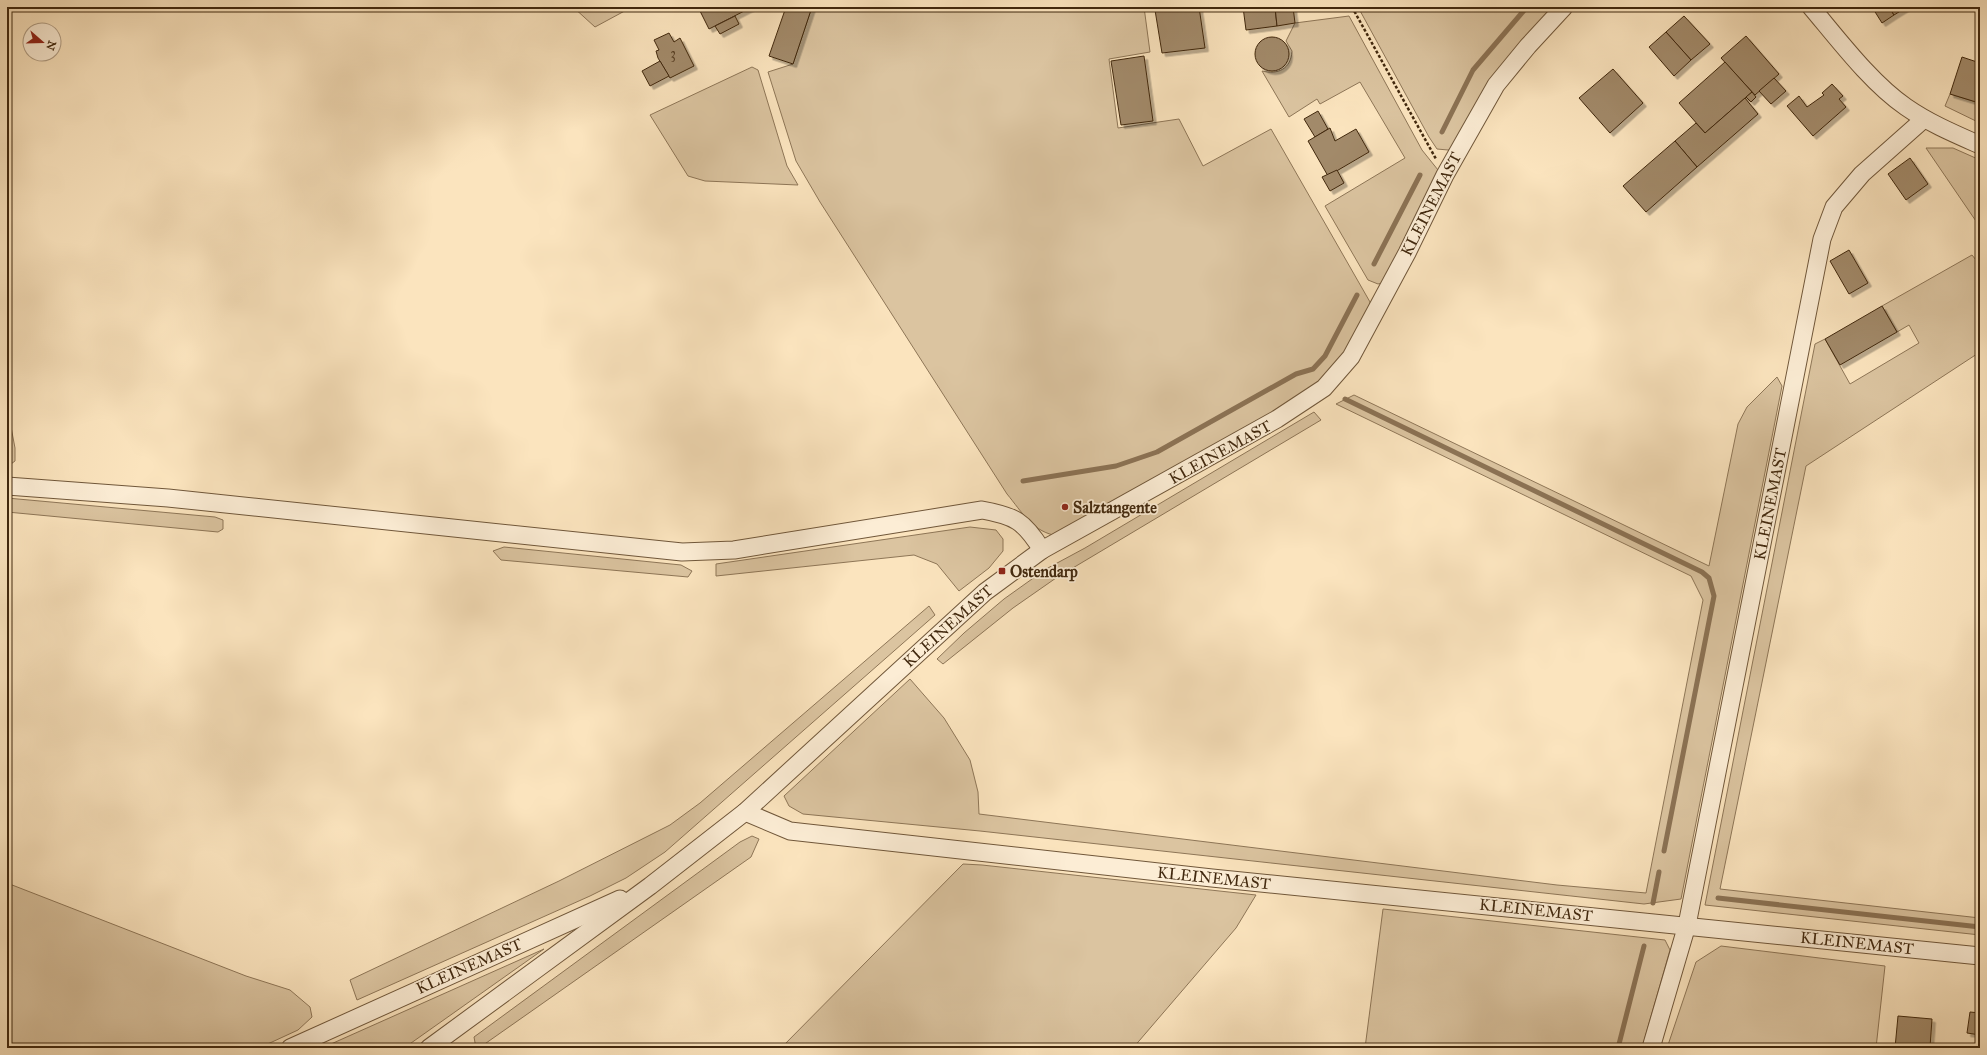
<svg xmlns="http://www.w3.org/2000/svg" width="1987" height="1055" font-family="'IM FELL Great Primer',serif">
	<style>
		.green { fill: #dbc4a0; stroke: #8e7657 }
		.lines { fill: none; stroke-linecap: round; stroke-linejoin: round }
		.stream { stroke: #8b7254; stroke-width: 5 }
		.building { fill: #a28a6a; stroke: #41280e; filter: url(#shadow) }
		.street-casing { stroke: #70573a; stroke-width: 19 }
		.path { stroke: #41280e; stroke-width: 2.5; stroke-dasharray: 3 2; stroke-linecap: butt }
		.street { stroke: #fcedd5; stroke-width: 17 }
		.poi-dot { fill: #8f2418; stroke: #fcedd5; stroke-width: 1.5 }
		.labels { text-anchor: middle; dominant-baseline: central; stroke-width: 3.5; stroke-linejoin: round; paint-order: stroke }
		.number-label { font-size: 14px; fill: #594025 }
		.street-label { font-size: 16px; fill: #41280e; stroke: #fcedd5 }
		.poi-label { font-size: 16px; font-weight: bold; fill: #41280e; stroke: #fcedd5; text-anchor: start }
	</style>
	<defs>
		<filter id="shadow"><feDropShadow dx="3.5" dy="3.5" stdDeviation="0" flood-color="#0004"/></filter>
	</defs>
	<rect width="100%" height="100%" fill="#fbe4be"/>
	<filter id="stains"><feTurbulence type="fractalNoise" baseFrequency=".005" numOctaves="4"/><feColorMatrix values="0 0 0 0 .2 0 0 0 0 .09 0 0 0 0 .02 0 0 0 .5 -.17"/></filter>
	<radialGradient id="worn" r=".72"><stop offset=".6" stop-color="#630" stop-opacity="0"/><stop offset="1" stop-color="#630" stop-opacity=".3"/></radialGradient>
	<g class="green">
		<polygon points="573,7 632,7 595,27"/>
		<path d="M812,7H1144L1150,52L1109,59L1118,128L1179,119L1203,166L1271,129L1370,302V311L1349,351L1309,392L1059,536C1033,533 1022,512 1007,494L820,202L796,161L768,72L793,64Z"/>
		<polygon points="1358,7 1556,7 1454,149 1448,150 1437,149 1429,137"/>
		<path d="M1349,16L1422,150L1438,170V177L1382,283L1378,284L1368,280L1325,206L1405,158L1360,82L1320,104L1317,99L1289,117L1262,71C1278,75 1291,69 1292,51L1286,41L1295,23Z"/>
		<polygon points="752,67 758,70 787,166 798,185 705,181 688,176 650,115"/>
		<polygon points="1980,88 1980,123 1945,106 1950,94 1976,102"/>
		<polygon points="1926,148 1953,148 1980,160 1980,227"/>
		<polygon points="1972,255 1980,265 1980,352 1806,466 1720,889 1980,918 1980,935 1705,905 1815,344 1825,339 1850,384 1919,343 1909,325 1897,332 1882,306"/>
		<polygon points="1777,377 1782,386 1681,899 1644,904 980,831 803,814 789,806 784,796 910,679 944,718 970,760 978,792 979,814 1557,885 1646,893 1703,600 1691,576 1336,404 1354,395 1709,566 1738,424 1747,407"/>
		<polygon points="1314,412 1321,420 1056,578 1013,608 943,664 937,659 964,633 1004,599 1046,569 1085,548"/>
		<polygon points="7,425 11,427 15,448 15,461 7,467"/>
		<polygon points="7,498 215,517 223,520 223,529 218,532 7,512"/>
		<polygon points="970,527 996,530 1003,539 1003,551 989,568 959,591 937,564 914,555 716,576 716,564"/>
		<polygon points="504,547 681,565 692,571 688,577 501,560 493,551"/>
		<polygon points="929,606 935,615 665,852 626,878 590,896 357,1000 350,980 559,881 670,825 700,803"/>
		<polygon points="752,836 759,839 751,857 479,1048 476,1048 474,1037 740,842"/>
		<polygon points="963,864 982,865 1256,895 1236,928 1133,1048 781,1048"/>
		<polygon points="7,883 246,976 290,990 310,1007 312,1017 298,1030 259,1048 7,1048"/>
		<polygon points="1383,909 1665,940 1670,950 1642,1048 1365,1048"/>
		<polygon points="1721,946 1885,966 1876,1048 1667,1048 1696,962"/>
		<polygon points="544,949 404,1048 322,1048"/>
	</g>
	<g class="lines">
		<g class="stream">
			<polyline points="1442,132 1473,70 1527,7"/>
			<polyline points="1374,264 1420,175"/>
			<polyline points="1345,399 1702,572 1709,578 1714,596 1664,851"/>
			<polyline points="1023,481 1116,466 1157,452 1296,374 1313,369 1325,356 1357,295"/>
			<polyline points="1718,898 1980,927"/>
			<polyline points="1653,903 1659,872"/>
			<polyline points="1618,1048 1644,946"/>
		</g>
	</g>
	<g class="building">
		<polygon points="698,7 752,7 709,29"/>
		<polygon points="786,7 812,7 793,64 769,56"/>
		<polygon points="1167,7 1199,7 1205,48 1162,53 1155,10 1167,9"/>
		<polygon points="1243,7 1275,7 1277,26 1246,30"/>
		<polygon points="1275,7 1293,7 1295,23 1277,26"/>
		<polygon points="1872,7 1889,7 1894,15 1882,23"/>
		<polygon points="1889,7 1907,7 1894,15"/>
		<polygon points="735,16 739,24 720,34 715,26"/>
		<polygon points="1684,16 1710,44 1691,60 1666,32"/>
		<polygon points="1666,32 1691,60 1674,76 1649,47"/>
		<polygon points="669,33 674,42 680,38 694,66 670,78 658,58 656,51 659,50 654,40"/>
		<polygon points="1746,36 1779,74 1755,95 1721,58"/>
		<circle cx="1272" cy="54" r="17"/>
		<polygon points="1144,56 1153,121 1121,125 1111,61"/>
		<polygon points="1962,57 1980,63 1980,88 1976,102 1950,94"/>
		<polygon points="660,61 669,76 650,86 642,71"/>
		<polygon points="1725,62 1752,92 1705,133 1679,103"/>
		<polygon points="1613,69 1643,103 1610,133 1579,98"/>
		<polygon points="1774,78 1786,91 1771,104 1759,91"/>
		<polygon points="1832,84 1843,96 1839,99 1846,107 1813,136 1787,106 1799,96 1807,107 1824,95 1822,93"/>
		<polygon points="1752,92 1756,97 1751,102 1746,97"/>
		<polygon points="1745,98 1758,114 1697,167 1675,141 1696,123 1705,133"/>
		<polygon points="1318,111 1328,129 1315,137 1304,119"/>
		<polygon points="1330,128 1335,141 1356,129 1369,152 1328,176 1308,141"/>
		<polygon points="1675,141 1697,167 1646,212 1623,186"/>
		<polygon points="1910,158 1928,184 1906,200 1888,174"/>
		<polygon points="1337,170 1344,183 1330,191 1322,177"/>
		<polygon points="1849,250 1868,283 1849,294 1830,261"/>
		<polygon points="1882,306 1897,332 1840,365 1825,339"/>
		<polygon points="1970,1012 1980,1013 1980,1035 1967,1033"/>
		<polygon points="1898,1016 1932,1019 1930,1047 1906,1045 1906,1048 1895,1048"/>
	</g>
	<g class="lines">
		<defs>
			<g id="street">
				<path d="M1811,7C1838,39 1871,83 1906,107C1929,123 1955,134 1980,145"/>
				<path d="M7,486L168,498L682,552L734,550L982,510C1015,516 1024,521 1042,550"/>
				<polyline points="745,812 790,831 1212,878 1980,956"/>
				<polyline points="290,1048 620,899"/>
				<polyline points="429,1048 650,886 745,812 985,592 1042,550 1277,419 1324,388 1351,357 1407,253 1445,175 1496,85 1528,46 1564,7"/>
				<polyline points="1651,1048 1687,925 1822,239 1834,207 1862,174 1924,119"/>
			</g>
		</defs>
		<use href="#street" class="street-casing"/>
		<polyline class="path" points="1352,7 1436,159"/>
		<use href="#street" class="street"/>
	</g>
	<g class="poi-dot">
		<circle cx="1065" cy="507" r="4"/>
		<rect x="998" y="567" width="8" height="8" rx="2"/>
	</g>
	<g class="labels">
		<g class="number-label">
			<text x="673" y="53">3</text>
		</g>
		<g class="street-label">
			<text transform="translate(1431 204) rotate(-63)">KLEINEMAST</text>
			<text transform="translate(1220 452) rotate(-29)">KLEINEMAST</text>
			<text transform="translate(1770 504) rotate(-79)">KLEINEMAST</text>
			<text transform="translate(948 626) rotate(-42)">KLEINEMAST</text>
			<text transform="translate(1214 878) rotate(6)">KLEINEMAST</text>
			<text transform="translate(1536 910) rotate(6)">KLEINEMAST</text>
			<text transform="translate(1857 943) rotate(6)">KLEINEMAST</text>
			<text transform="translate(469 966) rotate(-24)">KLEINEMAST</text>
		</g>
		<g class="poi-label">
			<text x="1073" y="507">Salztangente</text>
			<text x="1010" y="571">Ostendarp</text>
		</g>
	</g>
	<rect width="1987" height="1055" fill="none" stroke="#fbe4be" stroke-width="24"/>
	<rect x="8" y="8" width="1971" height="1039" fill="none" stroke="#41280e" stroke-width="2"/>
	<rect x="12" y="12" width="1963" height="1031" fill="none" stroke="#41280e"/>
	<g transform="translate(42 42) rotate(110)"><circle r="19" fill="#fcedd5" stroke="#b19e85"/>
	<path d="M0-3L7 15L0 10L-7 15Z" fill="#8f2418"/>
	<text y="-6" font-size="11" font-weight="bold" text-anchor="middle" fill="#41280e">N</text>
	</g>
	<rect width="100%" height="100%" filter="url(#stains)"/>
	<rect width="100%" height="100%" fill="url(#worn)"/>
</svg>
